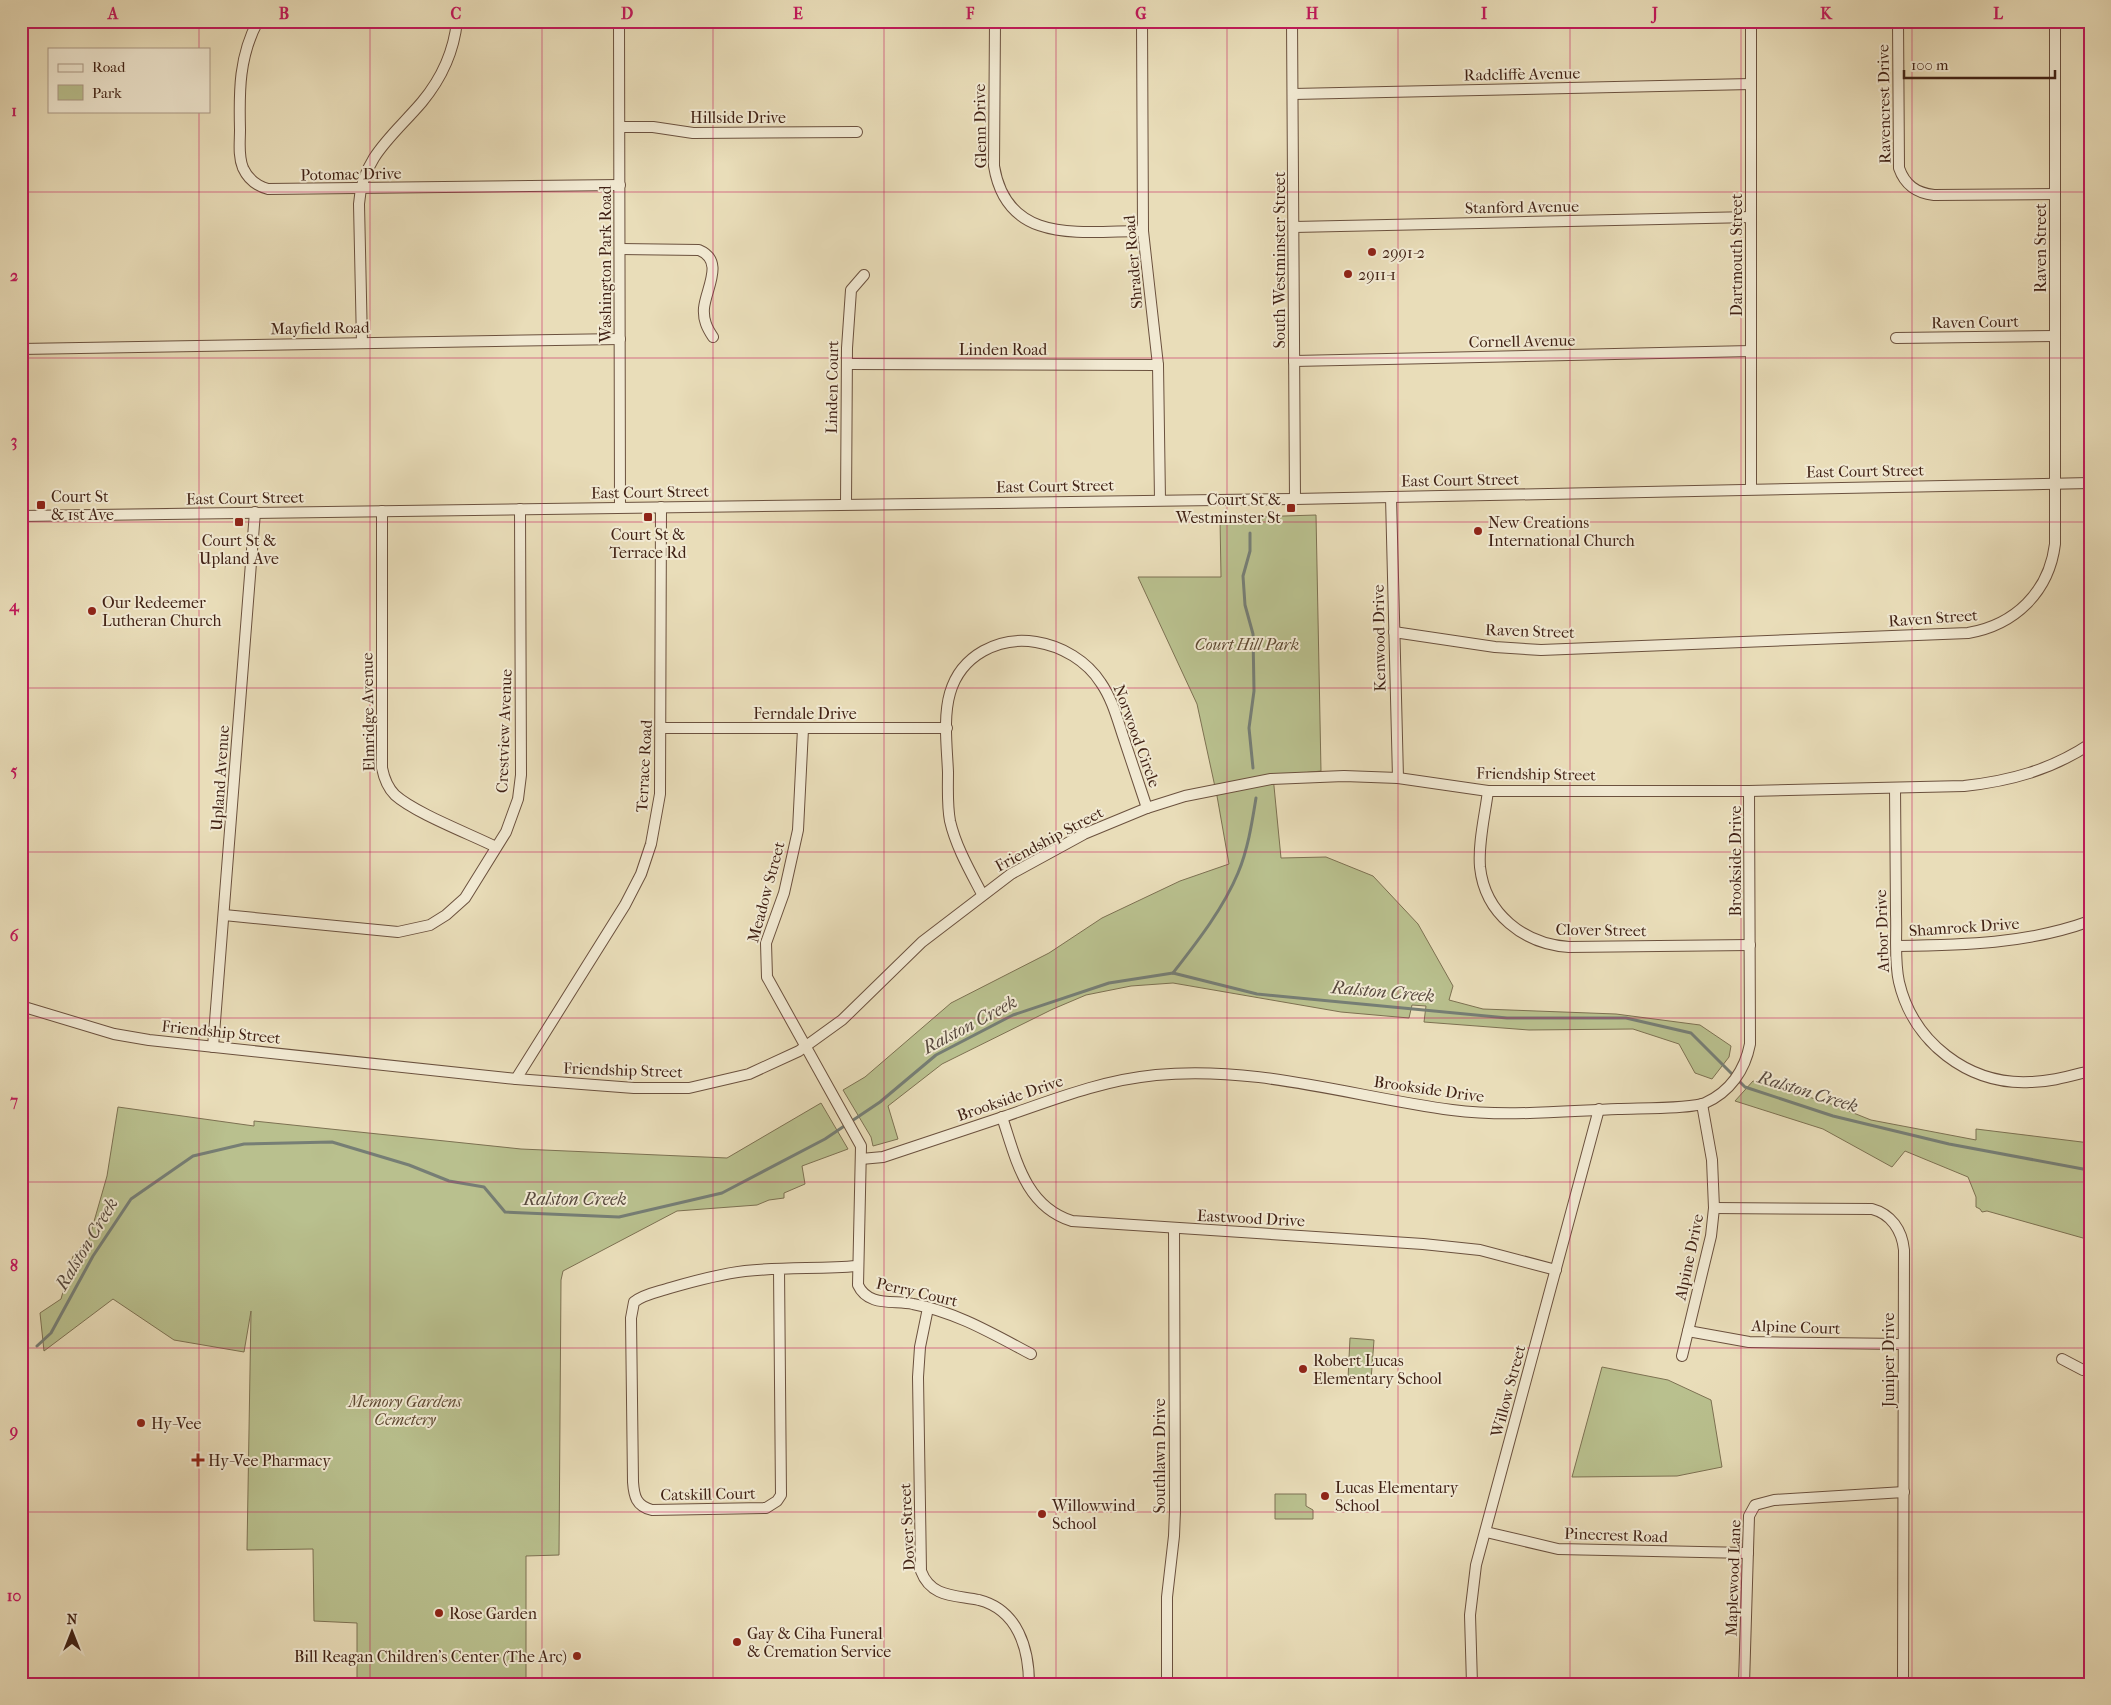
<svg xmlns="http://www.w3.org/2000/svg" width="2111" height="1705" font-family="'IM FELL French Canon',serif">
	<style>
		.green { fill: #b9c08e; stroke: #7d7152 }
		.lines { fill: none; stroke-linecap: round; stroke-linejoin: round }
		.stream { stroke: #767e75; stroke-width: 3 }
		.minor-casing { stroke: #6b513e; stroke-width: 12 }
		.minor { stroke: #f1e9d2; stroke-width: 10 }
		.grid { fill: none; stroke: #c2185b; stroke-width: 1; stroke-opacity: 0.55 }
		.poi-dot { fill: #8f2418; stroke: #f1e9d2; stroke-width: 2 }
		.labels { text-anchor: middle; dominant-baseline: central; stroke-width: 4; stroke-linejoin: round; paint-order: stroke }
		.street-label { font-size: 16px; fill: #412215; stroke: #f1e9d2 }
		.poi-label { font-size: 16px; fill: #412215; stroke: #f1e9d2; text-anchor: start }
		.park-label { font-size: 16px; font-style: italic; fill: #5f4a33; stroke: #f1e9d2 }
		.water-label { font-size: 18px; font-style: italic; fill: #57483d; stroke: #f1e9d2 }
		.neatline { fill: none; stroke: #c2185b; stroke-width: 2 }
		.grid-label { font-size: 16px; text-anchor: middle; font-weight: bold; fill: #c2185b }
	</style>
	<rect width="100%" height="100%" fill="#e9ddb9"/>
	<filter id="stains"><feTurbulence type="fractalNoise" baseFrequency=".004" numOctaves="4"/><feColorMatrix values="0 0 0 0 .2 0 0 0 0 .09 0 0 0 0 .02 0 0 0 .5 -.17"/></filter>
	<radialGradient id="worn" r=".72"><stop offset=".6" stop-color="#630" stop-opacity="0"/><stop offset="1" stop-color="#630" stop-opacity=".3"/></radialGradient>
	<g class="green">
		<polygon points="1316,515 1321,771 1273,776 1281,858 1326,857 1373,876 1418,924 1453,986 1449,1000 1483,1009 1616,1014 1700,1025 1731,1046 1729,1057 1712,1079 1695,1073 1679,1044 1633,1029 1529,1030 1424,1022 1426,1006 1412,1005 1409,1018 1341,1012 1173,983 1131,986 1086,995 1053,1009 942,1064 888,1106 898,1139 873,1146 871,1137 843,1090 865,1077 951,1003 1049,953 1102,918 1180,881 1229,864 1217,796 1197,704 1138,577 1221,577 1220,518"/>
		<polygon points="1753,1081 1826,1102 1871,1120 1976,1140 1976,1129 2090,1143 2090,1240 1987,1211 1982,1212 1980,1209 1976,1207 1976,1197 1968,1177 1905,1151 1892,1167 1823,1129 1735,1101"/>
		<polygon points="821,1103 848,1149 802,1166 805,1184 784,1193 784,1198 769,1200 757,1205 677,1211 563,1271 561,1280 559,1555 526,1556 526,1684 357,1684 357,1623 314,1621 313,1549 247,1550 251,1311 244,1352 174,1340 113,1299 44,1351 40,1313 61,1299 73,1256 89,1239 107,1176 118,1107 254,1126 254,1121 521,1149 727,1158"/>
		<polygon points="1350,1338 1374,1340 1371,1380 1348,1379"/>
		<polygon points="1602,1367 1668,1380 1711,1400 1722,1467 1677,1476 1572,1477"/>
		<polygon points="1275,1494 1306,1494 1306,1506 1313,1510 1313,1519 1275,1519"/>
	</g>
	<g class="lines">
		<g class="stream">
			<polyline points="1250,533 1250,551 1243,576 1245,605 1253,634 1254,691 1249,728 1253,768"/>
			<path d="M1173,973C1197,942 1223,909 1238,873C1248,849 1252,823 1256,798"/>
			<polyline points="37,1346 51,1333 93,1256 131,1199 193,1156 244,1144 332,1142 409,1165 449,1181 484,1187 505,1212 619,1217 722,1193 825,1139 880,1102 936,1055 1013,1015 1109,983 1173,973 1257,994 1507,1018 1626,1018 1691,1033 1745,1087 1833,1116 1949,1144 2083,1169 2090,1173"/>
		</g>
		<defs>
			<g id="minor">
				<path d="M258,21C239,56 239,91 240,130C240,142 238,156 243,168C248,179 257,186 268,189L620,185"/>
				<polyline points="619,21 620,507"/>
				<path d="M995,21L994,166C1007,246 1082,231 1143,231"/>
				<polyline points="1142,21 1143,231 1158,365 1160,500"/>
				<polyline points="1292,21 1295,499"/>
				<polyline points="1751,21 1751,488"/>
				<path d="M1898,21L1899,168C1905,185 1916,193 1934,195L2055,194"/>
				<polyline points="1293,94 1751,84"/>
				<polyline points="620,127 653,127 693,133 857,132"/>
				<polyline points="1294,227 1751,217"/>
				<path d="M620,249L699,250C725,261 706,288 704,308C703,320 707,328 713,337"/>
				<polyline points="1896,338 2055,336"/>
				<path d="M362,343L359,204C362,157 394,135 422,102C441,79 454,51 457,21"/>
				<polyline points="21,349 620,339"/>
				<polyline points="1294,361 1751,351"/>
				<polyline points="847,364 1158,365"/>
				<polyline points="1391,497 1398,778"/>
				<polyline points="846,504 847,348 851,290 864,275"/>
				<path d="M382,511V768C384,778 387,787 395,795C415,813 470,834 496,847"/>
				<polyline points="21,516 1295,499 2090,483"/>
				<path d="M1394,632L1495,647L1541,650L1968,633C2015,625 2049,592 2055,544V21"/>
				<polyline points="662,728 947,728"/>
				<path d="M803,729L798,830L784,893L766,943L767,977L861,1146L858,1285C868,1307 894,1300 913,1304C956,1312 993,1334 1031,1354"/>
				<path d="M1895,788C1895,830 1896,872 1896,914C1897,936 1894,960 1899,982C1913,1042 1968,1085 2030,1082C2050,1082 2070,1076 2090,1071"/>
				<path d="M1488,791C1485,815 1478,843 1480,867C1485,914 1524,944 1569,947L1750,945"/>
				<path d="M982,894C970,871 956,847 950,821C947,805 948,789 948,772C947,748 943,717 950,693C961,655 999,636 1036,642C1062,646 1087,661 1101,683C1112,699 1117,718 1123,736C1131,760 1139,784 1147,808"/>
				<polyline points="224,915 398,932 430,925 446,915 465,898 506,832 518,799 521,775 520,509"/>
				<path d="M1897,946C1963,945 2027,944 2090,921"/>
				<path d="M21,1006L114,1034L149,1040L516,1079L634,1088H689L749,1074L799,1051L842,1020L922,942L1011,874L1084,834L1147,808L1185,796L1271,779L1344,776L1398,778L1488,791H1749L1964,786C2010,781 2051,770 2090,744"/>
				<polyline points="213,1047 255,512"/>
				<polyline points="516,1079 625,905 641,874 651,844 660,794 661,507"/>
				<path d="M1002,1117C1016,1159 1025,1206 1072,1221L1423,1244L1480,1250L1556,1270"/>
				<path d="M861,1159L883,1157C924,1143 965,1130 1006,1116C1055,1099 1103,1080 1156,1075C1256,1065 1354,1097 1452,1110C1506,1117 1564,1111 1618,1109C1636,1108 1691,1109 1705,1103C1730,1092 1745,1070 1750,1044L1749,791"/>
				<path d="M1714,1208L1872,1209C1891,1214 1902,1230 1904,1250L1903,1684"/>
				<path d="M779,1269L781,1495L777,1501L766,1508L652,1510C636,1506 634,1496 633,1482L631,1318L634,1302C644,1294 658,1292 670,1288C694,1281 720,1274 745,1271C782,1267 820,1269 857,1266"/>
				<path d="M928,1308L920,1347L918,1377L921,1571C931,1598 956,1595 979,1600C1018,1610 1029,1649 1029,1684"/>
				<polyline points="1688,1331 1749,1342 1903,1344"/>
				<polyline points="1682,1356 1711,1236 1714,1208 1712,1160 1702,1104"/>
				<polyline points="2062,1359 2083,1370 2090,1370"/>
				<polyline points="1486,1532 1558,1549 1748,1553"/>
				<polyline points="1167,1684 1167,1597 1174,1536 1175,1511 1174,1228"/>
				<polyline points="1472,1684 1470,1615 1476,1565 1599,1109"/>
				<polyline points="1744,1684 1749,1516 1755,1505 1774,1500 1904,1492"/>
			</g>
		</defs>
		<use href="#minor" class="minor-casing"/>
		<use href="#minor" class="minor"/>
	</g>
	<path class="grid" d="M199,21V49M370,21V1684M542,21V1684M713,21V1684M884,21V1684M1056,21V1684M1227,21V1684M1398,21V1684M1570,21V1684M1741,21V1684M1912,21V1684M199,111V1684M21,192H2090M21,358H2090M21,522H2090M21,688H2090M21,852H2090M21,1018H2090M21,1182H2090M21,1348H2090M21,1512H2090"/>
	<g class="poi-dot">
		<circle cx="1372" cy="252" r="5"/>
		<circle cx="1348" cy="274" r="5"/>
		<rect x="36" y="500" width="10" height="10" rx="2.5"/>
		<rect x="1286" y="503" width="10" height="10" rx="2.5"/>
		<rect x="643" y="512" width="10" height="10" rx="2.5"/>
		<rect x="234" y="517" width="10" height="10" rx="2.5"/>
		<circle cx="1478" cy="531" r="5"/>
		<circle cx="92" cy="611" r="5"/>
		<circle cx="1303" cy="1369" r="5"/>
		<circle cx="141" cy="1423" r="5"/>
		<path d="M195.5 1452.5h5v5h5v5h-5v5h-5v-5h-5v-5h5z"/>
		<circle cx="1325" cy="1496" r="5"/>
		<circle cx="1042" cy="1514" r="5"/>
		<circle cx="439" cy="1613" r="5"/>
		<circle cx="737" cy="1642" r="5"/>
		<circle cx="577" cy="1656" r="5"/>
	</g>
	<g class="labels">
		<g class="street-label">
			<text transform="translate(1522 74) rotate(-1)">Radcliffe Avenue</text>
			<text transform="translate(1884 104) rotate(-91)">Ravencrest Drive</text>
			<text x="738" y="117">Hillside Drive</text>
			<text transform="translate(980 126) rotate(-91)">Glenn Drive</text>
			<text transform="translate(351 174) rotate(-1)">Potomac Drive</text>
			<text transform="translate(1522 207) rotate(-1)">Stanford Avenue</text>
			<text transform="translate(2040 248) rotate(-90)">Raven Street</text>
			<text transform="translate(1736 255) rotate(-90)">Dartmouth Street</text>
			<text transform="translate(1279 260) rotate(-90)">South Westminster Street</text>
			<text transform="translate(1133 262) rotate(-95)">Shrader Road</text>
			<text transform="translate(605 264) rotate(-90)">Washington Park Road</text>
			<text transform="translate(1975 322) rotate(-1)">Raven Court</text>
			<text transform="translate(320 328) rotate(-1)">Mayfield Road</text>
			<text transform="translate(1522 341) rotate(-1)">Cornell Avenue</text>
			<text x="1003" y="349">Linden Road</text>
			<text transform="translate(832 387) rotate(-89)">Linden Court</text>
			<text transform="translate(1865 471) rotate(-1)">East Court Street</text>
			<text transform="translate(1460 480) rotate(-1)">East Court Street</text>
			<text transform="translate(1055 486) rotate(-1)">East Court Street</text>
			<text transform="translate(650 492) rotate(-1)">East Court Street</text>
			<text transform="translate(245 498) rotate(-1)">East Court Street</text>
			<text transform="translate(1933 618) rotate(-4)">Raven Street</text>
			<text transform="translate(1530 631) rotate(2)">Raven Street</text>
			<text transform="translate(1379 638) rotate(-91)">Kenwood Drive</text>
			<text transform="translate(368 712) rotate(-91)">Elmridge Avenue</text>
			<text x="805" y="713">Ferndale Drive</text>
			<text transform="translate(504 731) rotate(-88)">Crestview Avenue</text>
			<text transform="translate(1137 736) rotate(70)">Norwood Circle</text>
			<text transform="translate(644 766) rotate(-87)">Terrace Road</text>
			<text transform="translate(1536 774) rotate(1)">Friendship Street</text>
			<text transform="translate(220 778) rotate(-86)">Upland Avenue</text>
			<text transform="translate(1049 839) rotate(-28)">Friendship Street</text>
			<text transform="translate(1735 861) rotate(-90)">Brookside Drive</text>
			<text transform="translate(766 892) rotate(-75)">Meadow Street</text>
			<text transform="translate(1964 927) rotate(-4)">Shamrock Drive</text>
			<text transform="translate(1601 930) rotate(1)">Clover Street</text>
			<text transform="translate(1882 931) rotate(-92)">Arbor Drive</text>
			<text transform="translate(221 1032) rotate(6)">Friendship Street</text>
			<text transform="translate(623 1070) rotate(2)">Friendship Street</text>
			<text transform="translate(1429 1089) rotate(8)">Brookside Drive</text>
			<text transform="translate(1010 1098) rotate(-19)">Brookside Drive</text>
			<text transform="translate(1251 1218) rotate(3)">Eastwood Drive</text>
			<text transform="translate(1689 1257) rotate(-78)">Alpine Drive</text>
			<text transform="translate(917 1292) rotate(13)">Perry Court</text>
			<text transform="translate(1796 1327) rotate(2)">Alpine Court</text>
			<text transform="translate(1888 1360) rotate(-90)">Juniper Drive</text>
			<text transform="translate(1508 1391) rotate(-75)">Willow Street</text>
			<text transform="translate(1159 1456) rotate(-90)">Southlawn Drive</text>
			<text transform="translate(708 1494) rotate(-1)">Catskill Court</text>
			<text transform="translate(907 1527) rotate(-93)">Dover Street</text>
			<text transform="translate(1616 1535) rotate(2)">Pinecrest Road</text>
			<text transform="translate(1733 1578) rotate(-88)">Maplewood Lane</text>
		</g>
		<g class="poi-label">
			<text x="1382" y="252">2991-2</text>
			<text x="1358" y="274">2911-1</text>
			<text x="51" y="496">Court St<tspan x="51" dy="18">&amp; 1st Ave</tspan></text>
			<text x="1281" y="499" text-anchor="end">Court St &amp;<tspan x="1281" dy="18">Westminster St</tspan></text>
			<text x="1488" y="522">New Creations<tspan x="1488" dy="18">International Church</tspan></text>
			<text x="648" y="534" text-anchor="middle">Court St &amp;<tspan x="648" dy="18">Terrace Rd</tspan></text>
			<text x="239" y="540" text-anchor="middle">Court St &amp;<tspan x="239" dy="18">Upland Ave</tspan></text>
			<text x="102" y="602">Our Redeemer<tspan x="102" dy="18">Lutheran Church</tspan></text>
			<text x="1313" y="1360">Robert Lucas<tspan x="1313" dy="18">Elementary School</tspan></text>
			<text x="151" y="1423">Hy-Vee</text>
			<text x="208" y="1460">Hy-Vee Pharmacy</text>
			<text x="1335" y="1487">Lucas Elementary<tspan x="1335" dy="18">School</tspan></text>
			<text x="1052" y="1505">Willowwind<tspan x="1052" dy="18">School</tspan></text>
			<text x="449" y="1613">Rose Garden</text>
			<text x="747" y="1633">Gay &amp; Ciha Funeral<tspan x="747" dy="18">&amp; Cremation Service</tspan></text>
			<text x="567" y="1656" text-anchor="end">Bill Reagan Children’s Center (The Arc)</text>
		</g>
		<g class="park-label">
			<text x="1247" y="644">Court Hill Park</text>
			<text x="405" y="1401">Memory Gardens<tspan x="405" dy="18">Cemetery</tspan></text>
		</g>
		<g class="water-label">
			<text transform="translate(1383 992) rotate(5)">Ralston Creek</text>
			<text transform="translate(970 1025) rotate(-28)">Ralston Creek</text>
			<text transform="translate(1808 1092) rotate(17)">Ralston Creek</text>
			<text x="575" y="1199">Ralston Creek</text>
			<text transform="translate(87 1244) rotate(-59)">Ralston Creek</text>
		</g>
	</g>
	<rect width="2111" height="1705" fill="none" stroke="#e9ddb9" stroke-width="55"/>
	<rect x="48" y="48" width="162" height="65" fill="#f1e9d2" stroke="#ab9986"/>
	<rect x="58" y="64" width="25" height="8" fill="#f1e9d2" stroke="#ab9986"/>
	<text x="92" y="72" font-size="15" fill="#412215">Road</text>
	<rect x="58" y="85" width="25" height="15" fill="#b9c08e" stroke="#ab9986"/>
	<text x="92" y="98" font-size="15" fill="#412215">Park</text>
	<g transform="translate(72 1632)" stroke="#f1e9d2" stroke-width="4" paint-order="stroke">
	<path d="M0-4L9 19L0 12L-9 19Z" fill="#412215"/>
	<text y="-8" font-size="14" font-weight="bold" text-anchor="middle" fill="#412215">N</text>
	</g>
	<path d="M1904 70v8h151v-8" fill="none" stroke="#412215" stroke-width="2.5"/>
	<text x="1911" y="70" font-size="15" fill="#412215" stroke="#f1e9d2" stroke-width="4" paint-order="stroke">100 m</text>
	<rect x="28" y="28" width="2056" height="1650" class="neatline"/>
	<g class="grid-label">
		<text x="113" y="19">A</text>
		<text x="284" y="19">B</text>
		<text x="456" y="19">C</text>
		<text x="627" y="19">D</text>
		<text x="798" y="19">E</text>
		<text x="970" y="19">F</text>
		<text x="1141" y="19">G</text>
		<text x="1312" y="19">H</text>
		<text x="1484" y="19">I</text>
		<text x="1655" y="19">J</text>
		<text x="1826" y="19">K</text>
		<text x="1998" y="19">L</text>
		<text x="14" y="116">1</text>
		<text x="14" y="281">2</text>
		<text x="14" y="446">3</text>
		<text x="14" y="611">4</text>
		<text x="14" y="776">5</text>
		<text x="14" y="941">6</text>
		<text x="14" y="1106">7</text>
		<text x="14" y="1271">8</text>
		<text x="14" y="1436">9</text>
		<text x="14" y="1601">10</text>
	</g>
	<rect width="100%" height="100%" filter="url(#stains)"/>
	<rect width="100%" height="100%" fill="url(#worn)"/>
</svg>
